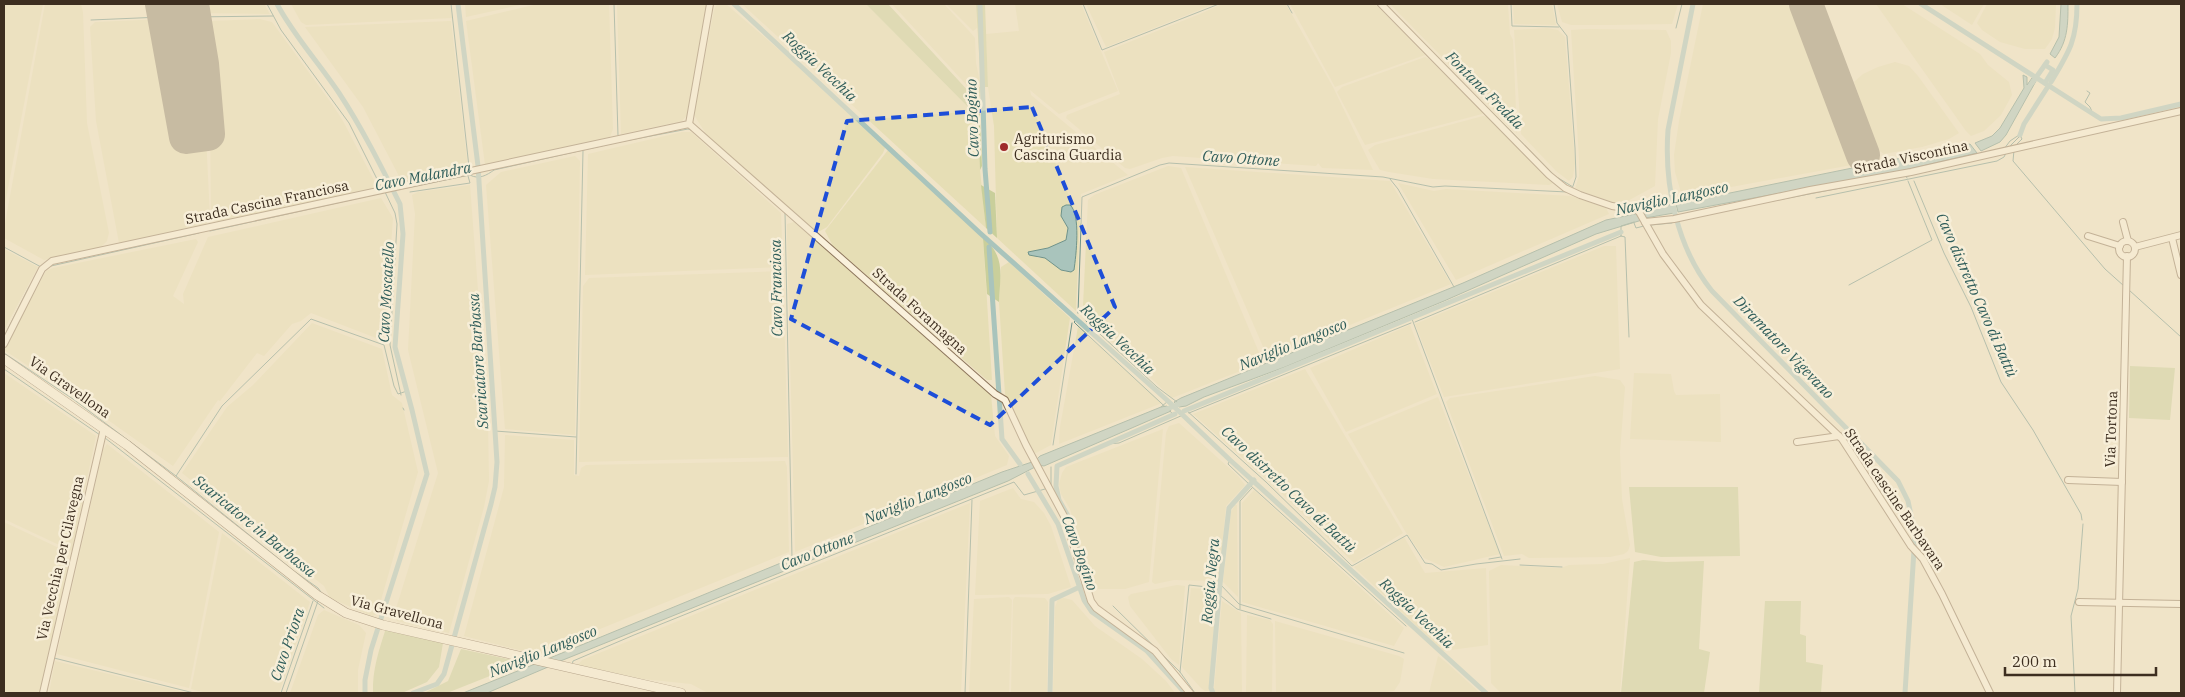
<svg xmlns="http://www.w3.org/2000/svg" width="2185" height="697" font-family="'IBM Plex Serif',serif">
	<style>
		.farmland { fill: #e6deb5; fill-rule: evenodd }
		.green { fill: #c9cf9b }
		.water { fill: #a9c4bc; stroke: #6f938a }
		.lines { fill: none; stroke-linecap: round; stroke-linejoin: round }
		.stream { stroke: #6f938a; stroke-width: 1 }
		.canal { stroke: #a9c4bc; stroke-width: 5 }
		.runway { stroke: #968974; stroke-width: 34 }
		.street-casing { stroke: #8d765c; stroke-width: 8 }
		.secondary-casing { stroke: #6f573f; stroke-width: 10 }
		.street { stroke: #faf1dc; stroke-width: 6 }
		.secondary { stroke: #faf1dc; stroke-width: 9 }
		.marked { fill: none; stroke: #1d4ed8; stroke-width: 4; stroke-dasharray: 10 6; stroke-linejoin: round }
		.poi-dot { fill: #9e2a2b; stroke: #f7eed8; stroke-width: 2 }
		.labels { text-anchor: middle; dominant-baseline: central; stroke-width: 5; stroke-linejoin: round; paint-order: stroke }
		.poi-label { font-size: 14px; fill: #3d2e20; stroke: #f7eed8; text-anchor: start }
		.street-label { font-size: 14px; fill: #3d2e20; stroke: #f7eed8 }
		.water-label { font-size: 15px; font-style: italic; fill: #2f5d5a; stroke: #f7eed8 }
	</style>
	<rect width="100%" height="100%" fill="#f0e4c8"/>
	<g class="farmland">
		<polygon points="4,4 43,4 4,209"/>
		<polygon points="45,4 81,4 83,12 87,123 109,233 107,241 100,248 44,260 4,238 4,229"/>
		<polygon points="193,4 264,4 270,14 194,13"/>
		<polygon points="291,4 450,4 452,18 306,25 301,22"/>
		<polygon points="465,4 524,4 466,17"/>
		<polygon points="538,4 609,4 613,129 610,137 485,165 466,21"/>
		<polygon points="617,4 709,4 688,114 682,121 621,134"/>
		<polygon points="717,4 726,4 785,55 885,148 883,153 827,227 820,231 813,230 708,137 694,115 714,10"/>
		<polygon points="742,4 866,4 971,110 978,121 980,170 986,228"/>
		<polygon points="892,4 944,4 969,31 975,38 976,63 980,82 973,92"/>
		<polygon points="946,4 976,4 977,28 973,31"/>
		<path d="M1015,4H1081L1118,91L1059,114L1030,90L1031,95L1128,175L1081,194L1076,311L997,238L994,126L988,87L986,34L1019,31ZM1074,208L1077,230L1075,263L1066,272L1045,258H1038L1031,251L1048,248L1066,240L1068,228L1062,219Z"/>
		<polygon points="1086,4 1212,4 1212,5 1106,47"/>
		<polygon points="1222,4 1286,4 1333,87 1373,170 1322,168 1318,163 1316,166 1173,156 1162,158 1130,169 1125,168 1066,118 1067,115 1120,94 1104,52 1200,14"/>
		<polygon points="1290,4 1375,4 1425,55 1335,87"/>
		<polygon points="1390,4 1508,4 1510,34 1513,40 1517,133"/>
		<polygon points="1513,4 1552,4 1556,25 1514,24"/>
		<polygon points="1557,4 1678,4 1672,24 1607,25 1571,25 1562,22"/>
		<polygon points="1703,4 1793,4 1857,164 1682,196 1675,172 1674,155 1679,121"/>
		<polygon points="1876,4 1902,4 1980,54 1988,65 2009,82 2012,95 2001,115 1984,131 1971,136 1966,131"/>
		<polygon points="1940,4 1984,4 1972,25"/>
		<polygon points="1987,4 2056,4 2055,28 2052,39 2045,49 2025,49 2000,42 1982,30 1977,23"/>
		<polygon points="164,19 184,139 206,136 210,218 206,224 119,243 96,121 90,27 95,22"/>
		<polygon points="260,19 272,22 332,104 343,121 378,188 217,222 211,216 209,21"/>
		<polygon points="451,21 468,168 413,180 400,178 363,107 305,27"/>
		<polygon points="1547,28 1558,30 1565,37 1575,163 1573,177 1569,181 1556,171 1521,134 1514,30"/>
		<polygon points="1586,29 1666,30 1671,41 1671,53 1658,119 1655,186 1624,203 1612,202 1575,189 1579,176 1579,158 1571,30"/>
		<polygon points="1425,57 1429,59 1483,112 1482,114 1365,145 1337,92 1342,87"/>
		<polygon points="1895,62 1909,66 1918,76 1959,133 1949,139 1922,147 1884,154 1877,149 1854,82 1863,74 1878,67"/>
		<polygon points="1483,116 1489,117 1553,183 1549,185 1433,179 1389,172 1380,170 1368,150 1375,145"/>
		<polygon points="682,132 691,132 781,213 783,267 585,275 588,154"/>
		<polygon points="888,150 983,238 992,380 987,380 833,246 825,231"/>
		<polygon points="575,156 580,161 575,435 505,429 486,185 501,172"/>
		<polygon points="1168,166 1181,168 1263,362 1172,398 1084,315 1083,306 1088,200 1094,195"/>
		<polygon points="1185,167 1390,181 1451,284 1268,358"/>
		<polygon points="1398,183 1434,191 1446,189 1571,196 1606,208 1609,214 1456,280"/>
		<polygon points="470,185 488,422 489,481 484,507 449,633 397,621 394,615 438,473 408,350 415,214 412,195 418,192"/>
		<polygon points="381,198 393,218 384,341 311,313 301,321 292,324 264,356 257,353 220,401 218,400 173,466 74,396 4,350 46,271 53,268 196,239 198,242 173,296 184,304 183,294 208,237"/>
		<polygon points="794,222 991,395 995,436 1009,456 1007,465 795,552 787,235 787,224"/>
		<polygon points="1604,246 1616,246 1620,369 1444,397 1415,324"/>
		<polygon points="4,249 38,267 4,330"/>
		<polygon points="1009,262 1070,318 1051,445 1036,453 1030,450 1005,394 999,302 1001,267"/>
		<polygon points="783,271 788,457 579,462 583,286 589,278"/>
		<polygon points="312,323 382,349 392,395 402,403 418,472 377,614 372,616 330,598 324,586 182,473 227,407 253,385"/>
		<polygon points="1410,325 1437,394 1346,432 1310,368"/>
		<polygon points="1078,327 1162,403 1059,444 1060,427"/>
		<polygon points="1305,369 1403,533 1354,563 1275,487 1193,414"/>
		<polygon points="4,373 96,436 72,551 4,519"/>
		<polygon points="1634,373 1671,374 1674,391 1676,395 1720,394 1721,442 1630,439"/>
		<polygon points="1595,376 1620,380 1625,387 1620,452 1622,499 1630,545 1628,551 1624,554 1610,557 1529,558 1522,554 1504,556 1446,402 1450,398"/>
		<polygon points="1438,397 1500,554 1444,567 1424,558 1405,531 1348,434"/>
		<polygon points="1179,423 1238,476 1245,485 1226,506 1219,581 1174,580 1155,584 1152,582 1166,433 1169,426"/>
		<polygon points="1163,429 1149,582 1125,589 1093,589 1070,509 1061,494 1059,484 1062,473 1066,467"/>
		<polygon points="505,435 574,440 574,475 579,476 581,468 586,465 785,461 787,467 789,552 573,640 571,636 562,646 552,652 535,654 464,636 504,487"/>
		<polygon points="107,444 219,532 189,688 57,654 103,450"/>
		<polygon points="1013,488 1021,499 1034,502 1044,513 1051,526 1071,587 1048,594 975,595 980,501"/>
		<polygon points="1254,490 1404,628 1394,646 1242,602 1242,503"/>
		<polygon points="970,503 961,693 809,691 808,693 708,693 691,684 643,679 578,665 582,660"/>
		<polygon points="1235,505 1237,505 1238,597 1223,582 1231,512"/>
		<polygon points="4,522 61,549 69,561 40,693 4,693"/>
		<polygon points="222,533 310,602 279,693 207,693 191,689"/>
		<polygon points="1404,537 1425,573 1486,568 1488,645 1443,651 1354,567"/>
		<polygon points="1630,558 1620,693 1501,693 1491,683 1489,571 1501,565 1561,568 1569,565 1603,564"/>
		<polygon points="1177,585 1185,586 1179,665 1171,659 1130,606 1128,597 1131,594"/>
		<polygon points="1191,588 1206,589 1213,592 1216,599 1209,691 1205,691 1201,688 1182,667"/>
		<polygon points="1009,597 1012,600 1009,693 969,693 974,599"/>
		<polygon points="1015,597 1045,598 1048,602 1047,693 1011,693 1013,600"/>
		<polygon points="1064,598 1072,600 1095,626 1142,659 1166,681 1175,693 1053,693 1055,607 1058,599"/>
		<polygon points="1222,601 1241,613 1242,693 1216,693 1214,689"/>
		<polygon points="324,610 359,625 366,633 358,670 358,693 290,693 318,615"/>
		<polygon points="1247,615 1270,620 1273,624 1272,693 1246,693"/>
		<polygon points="1275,621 1399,656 1404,659 1400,682 1394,691 1385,692 1276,693"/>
		<polygon points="1438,656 1447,663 1480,693 1429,693"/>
		<polygon points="55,661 188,693 49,693"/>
	</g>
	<g class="green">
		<polygon points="866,4 888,4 971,94 981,86 976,4 985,4 988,87 981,87 979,100 982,166 980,170 978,121 971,110"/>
		<polygon points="981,185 995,193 997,238 986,228"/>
		<path d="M983,238C1006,256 1000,276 999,302L987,294Z"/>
		<polygon points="2130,366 2175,368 2170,420 2129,418"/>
		<polygon points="1629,487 1738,487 1740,556 1661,557 1635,552"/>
		<polygon points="1643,560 1666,562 1704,561 1699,649 1710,652 1704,693 1621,693 1634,562"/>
		<polygon points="1765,601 1801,601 1800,634 1806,636 1806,662 1823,665 1821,693 1759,693"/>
		<path d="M386,628L443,643L439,667L427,682L402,693H373C372,670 379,650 386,628Z"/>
		<polygon points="461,649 512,660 515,666 447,693 424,693 448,681"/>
	</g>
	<g class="water">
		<path d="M2061,4H2068C2068,24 2068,41 2055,58L2050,54L2059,37Z"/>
		<polygon points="2023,75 2027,77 2027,85 2032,78 2036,81 2006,135 2000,142 1981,151 1975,143 1992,136 2000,128 2024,88"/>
		<polygon points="1970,144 1977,153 1905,170 1678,212 1676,204"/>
		<polygon points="1672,204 1674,213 1645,218 1642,212"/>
		<path d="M1066,205H1070C1081,214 1076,256 1074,270L1071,272L1061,270L1045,258L1029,255L1028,252L1048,248L1066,240L1068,228L1061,216L1062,207Z"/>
		<polygon points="1640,213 1642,220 1596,234 1444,301 1285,367 1204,397 1186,406 1179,407 1174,402 1181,398 1463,283 1606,220"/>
		<polygon points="1167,406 1171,411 1044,466 1039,465 1036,460 1040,456 1161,407"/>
		<polygon points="1035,461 1037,466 1008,481 558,662 545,660 1002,472"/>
		<polygon points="535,664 548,667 487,693 463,693"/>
	</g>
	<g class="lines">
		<g class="stream">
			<polyline points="267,4 281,30 349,123 381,187"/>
			<polyline points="451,4 469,167"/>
			<polyline points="614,4 618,135"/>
			<polyline points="1083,4 1102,50 1219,4"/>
			<polyline points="1287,4 1292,13"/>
			<polyline points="1385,4 1555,176 1573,187"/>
			<polyline points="1511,4 1512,26 1559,27"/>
			<polyline points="1554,4 1557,23 1567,36 1575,148 1576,177 1573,186"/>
			<polyline points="192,17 273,16"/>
			<polyline points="91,20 162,17"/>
			<polyline points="1676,28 1682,4"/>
			<polyline points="2053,70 2055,71"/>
			<polyline points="2087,91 2090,93 2085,102 2090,107 2093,114"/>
			<polyline points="619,142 688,129 691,130"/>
			<polyline points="2009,147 2020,136"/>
			<polyline points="2014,147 2022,139 2020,135"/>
			<polyline points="2004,149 2010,141 2019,135"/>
			<polyline points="2014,150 2013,161 2105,269 2124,286"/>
			<polyline points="1925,172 2001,154"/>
			<polyline points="1899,177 1906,176"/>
			<polyline points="1907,178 1906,176 1909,176"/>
			<polyline points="1390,179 1398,189 1454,287"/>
			<polyline points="1914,181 1944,253 1971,307 2001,382 2033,430 2081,514 2082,520"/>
			<path d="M406,188L470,175C479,180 487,175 494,170L619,142"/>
			<polyline points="385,192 395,213 397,224 390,345 401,395"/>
			<polyline points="410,192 470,183 468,176"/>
			<polyline points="1816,198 1997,161 2004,157 2006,153"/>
			<polyline points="1762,203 1851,186"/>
			<polyline points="785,212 792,558"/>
			<polyline points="1634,223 1636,228 1644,226"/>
			<polyline points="1651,225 1672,223"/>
			<polyline points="210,231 382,193"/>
			<polyline points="1621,236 1625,237 1629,337"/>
			<polyline points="1621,236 1621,226 1634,222"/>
			<polyline points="4,247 41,267"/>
			<polyline points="51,266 199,233"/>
			<polyline points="1849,285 1932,240 1908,181"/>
			<polyline points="2129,290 2181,337"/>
			<polyline points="1078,313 1082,197 1160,165 1169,163 1383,177 1433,187 1445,186 1567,192"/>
			<polyline points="1077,319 1074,322 1077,325 1174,415"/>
			<polyline points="1412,319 1502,559"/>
			<polyline points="1086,321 1157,387 1177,402"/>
			<polyline points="1415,322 1621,236"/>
			<polyline points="4,337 29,287"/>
			<polyline points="4,353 73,399 176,476"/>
			<polyline points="4,369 100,435"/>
			<polyline points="1161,407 1168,401"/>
			<polyline points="403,408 404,410"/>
			<polyline points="1186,410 1266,482 1352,566 1407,535 1425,563 1432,564 1441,570 1476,564 1520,559"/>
			<polyline points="1189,413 1411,323"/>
			<polyline points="495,431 576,437"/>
			<polyline points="105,438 324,608"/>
			<polyline points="1106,444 1119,443 1183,415"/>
			<polyline points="1053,445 1072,323"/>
			<polyline points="1230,460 1228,464 1251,486 1406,626"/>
			<polyline points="576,474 583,151"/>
			<polyline points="1051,485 1051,467"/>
			<polyline points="1489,559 1501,557"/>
			<polyline points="1520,565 1562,567"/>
			<polyline points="1220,584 1239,604 1404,653"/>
			<polyline points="321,592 318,588 294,571 176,476 222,406 311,319 384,345 394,386 398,394 407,391"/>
			<polyline points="1113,606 1180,672 1195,693"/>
			<polyline points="1240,609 1240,501 1252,488"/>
			<polyline points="54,658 194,693"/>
			<polyline points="572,665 573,661 634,635 1014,482 1024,495 1045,489"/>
			<polyline points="1180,672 1189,585 1217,588 1217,595 1221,596 1237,609 1271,619"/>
			<polyline points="281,693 313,601"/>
			<polyline points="286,693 318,601"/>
			<polyline points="965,693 972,500"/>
			<polyline points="2075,693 2071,616 2078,589 2083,524"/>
		</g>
		<g class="canal">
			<path d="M277,4C294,36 319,63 339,93C362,128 381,166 400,204L403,234L395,347L412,410L427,474L371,650L365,680V693"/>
			<polyline points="734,4 980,233 1168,401 1230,460 1486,693"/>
			<polyline points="980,4 985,169 990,232"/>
			<path d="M1693,4L1668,130C1664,185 1677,248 1712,291L1898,481L1908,501L1915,534L1905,693"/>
			<polyline points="1921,4 2101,119 2121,118 2181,104"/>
			<path d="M2051,82C2069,52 2077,40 2077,4"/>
			<polyline points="2032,83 2047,62"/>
			<polyline points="2045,83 2053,70 2045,65"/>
			<polyline points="2020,135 2024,124 2047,88"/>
			<polyline points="1654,213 1660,202 1672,200"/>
			<polyline points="989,247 1002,439 1020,464"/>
			<polyline points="1162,411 1182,403"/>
			<polyline points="1184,411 1621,232"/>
			<polyline points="1028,474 1058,524 1084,600 1092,612 1147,651 1185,693"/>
			<polyline points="1082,563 1068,516 1059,500 1056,486 1057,466 1175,414"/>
			<polyline points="413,693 437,684 444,674 491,504 495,487 497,462 478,166 458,4"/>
			<polyline points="1050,693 1052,600 1088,583"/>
			<polyline points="1213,693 1211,688 1220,584 1229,508 1254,480"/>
		</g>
		<g class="runway">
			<polyline points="162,4 186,137 208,134 202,64 192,4"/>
			<polyline points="1806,4 1863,155"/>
		</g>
		<defs>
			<g id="street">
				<polyline points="1381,4 1549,175 1565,188 1580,195 1612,206 1638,210 1663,254 1701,305 1842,439 1911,546 1923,559 1942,594 1990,693"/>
				<polyline points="689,124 995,394 1005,400 1026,445 1065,518 1091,601 1096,608 1155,651 1190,693"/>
				<polyline points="1645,222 1674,219 1810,190 1911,172 2181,111"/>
				<polyline points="2123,222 2128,241"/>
				<polyline points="2088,236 2120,246"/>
				<polyline points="2172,238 2181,275"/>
				<circle cx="2127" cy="249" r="8"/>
				<polyline points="2135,247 2181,235"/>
				<polyline points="4,344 42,269 52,261 689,124 710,4"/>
				<polyline points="1797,442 1839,436"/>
				<polyline points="2068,480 2122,482"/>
				<polyline points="2079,602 2181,604"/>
				<polyline points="43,693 104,428"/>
				<polyline points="2117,693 2127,256"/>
			</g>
			<polyline id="secondary" points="4,359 127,445 317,595 346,613 383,625 681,693"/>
		</defs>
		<use href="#street" class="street-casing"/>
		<use href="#secondary" class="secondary-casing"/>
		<use href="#street" class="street"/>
		<use href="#secondary" class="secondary"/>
	</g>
	<path d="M0 0H2185V697H0ZM1032,107L1115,307L990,425L791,319L847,121Z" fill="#f0e4c8" fill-opacity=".55" fill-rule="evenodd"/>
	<path class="marked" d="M1032,107L1115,307L990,425L791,319L847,121Z"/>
	<circle class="poi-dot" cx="1004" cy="147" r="5"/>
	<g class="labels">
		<g class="poi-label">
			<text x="1014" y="139">Agriturismo<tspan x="1014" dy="16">Cascina Guardia</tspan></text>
		</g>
		<g class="street-label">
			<text transform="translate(1911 157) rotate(-12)">Strada Viscontina</text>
			<text transform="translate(267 202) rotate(-12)">Strada Cascina Franciosa</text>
			<text transform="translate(920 311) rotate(42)">Strada Foramagna</text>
			<text transform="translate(70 387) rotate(35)">Via Gravellona</text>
			<text transform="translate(2111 429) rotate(-88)">Via Tortona</text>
			<text transform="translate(1895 499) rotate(56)">Strada cascine Barbavara</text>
			<text transform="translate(60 558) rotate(-77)">Via Vecchia per Cilavegna</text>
			<text transform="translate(397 612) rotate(15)">Via Gravellona</text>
		</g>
		<g class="water-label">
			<text transform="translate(820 66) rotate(43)">Roggia Vecchia</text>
			<text transform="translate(1485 90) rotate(45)">Fontana Fredda</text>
			<text transform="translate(972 118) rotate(-92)">Cavo Bogino</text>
			<text transform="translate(1241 158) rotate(4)">Cavo Ottone</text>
			<text transform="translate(423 176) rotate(-11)">Cavo Malandra</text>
			<text transform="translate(1672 198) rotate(-12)">Naviglio Langosco</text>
			<text transform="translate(776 288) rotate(-91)">Cavo Franciosa</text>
			<text transform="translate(386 292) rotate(-87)">Cavo Moscatello</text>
			<text transform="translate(1977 295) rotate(66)">Cavo distretto Cavo di Battù</text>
			<text transform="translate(1118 339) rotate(43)">Roggia Vecchia</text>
			<text transform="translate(1293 344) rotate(-22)">Naviglio Langosco</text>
			<text transform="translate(1784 347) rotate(46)">Diramatore Vigevano</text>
			<text transform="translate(478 361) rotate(-94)">Scaricatore Barbassa</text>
			<text transform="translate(1289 489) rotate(43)">Cavo distretto Cavo di Battù</text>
			<text transform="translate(918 498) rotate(-22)">Naviglio Langosco</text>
			<text transform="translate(255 526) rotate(39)">Scaricatore in Barbassa</text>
			<text transform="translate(817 551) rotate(-22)">Cavo Ottone</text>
			<text transform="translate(1080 553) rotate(70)">Cavo Bogino</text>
			<text transform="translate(1210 581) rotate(-85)">Roggia Negra</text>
			<text transform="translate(1417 613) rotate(43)">Roggia Vecchia</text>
			<text transform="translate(287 644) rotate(-71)">Cavo Priora</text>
			<text transform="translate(543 651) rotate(-22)">Naviglio Langosco</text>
		</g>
	</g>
	<rect width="2185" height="697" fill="none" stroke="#3d2e20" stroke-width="10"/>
	<path d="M2005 667v8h151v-8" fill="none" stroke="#3d2e20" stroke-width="2.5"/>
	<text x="2012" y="667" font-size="15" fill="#3d2e20" stroke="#f7eed8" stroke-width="4" paint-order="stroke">200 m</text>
</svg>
